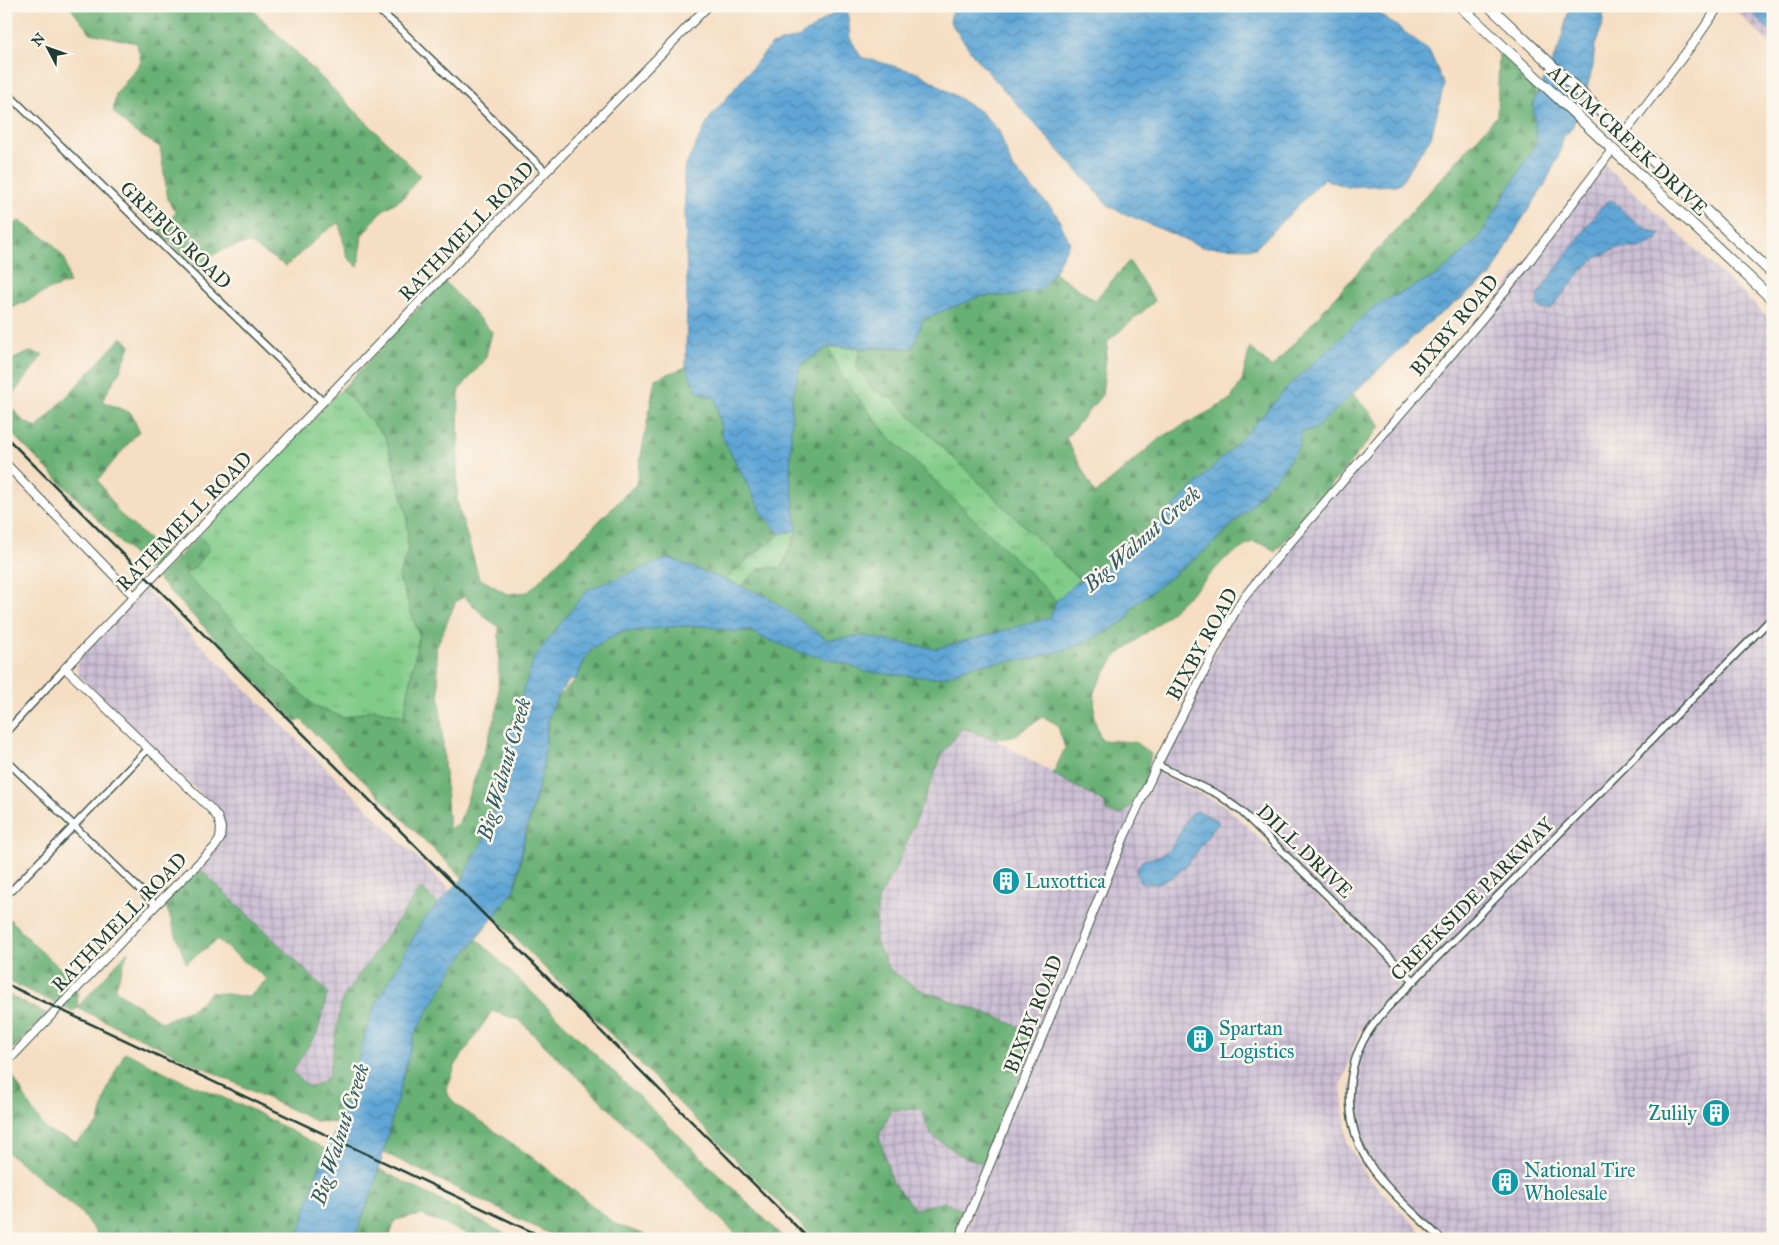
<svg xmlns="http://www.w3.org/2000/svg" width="1779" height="1245" font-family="'IM FELL Great Primer',serif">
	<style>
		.industrial { fill: url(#industrial-grid) }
		.grass { fill: url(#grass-tufts); stroke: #50845e }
		.forest { fill: url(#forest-firs); stroke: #447654; fill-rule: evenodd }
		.water { fill: url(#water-waves); stroke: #3f7285 }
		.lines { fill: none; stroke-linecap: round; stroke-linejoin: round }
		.minor-casing { stroke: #3f5549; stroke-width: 9 }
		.tertiary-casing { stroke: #3f5549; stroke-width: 10 }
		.primary-casing { stroke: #3f5549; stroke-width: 12 }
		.minor { stroke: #fff; stroke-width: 6 }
		.tertiary { stroke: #fff; stroke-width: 8 }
		.primary { stroke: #fff; stroke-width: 10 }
		.rail { stroke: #1f3d34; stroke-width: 2.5 }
		.labels { text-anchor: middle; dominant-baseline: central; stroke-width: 5; stroke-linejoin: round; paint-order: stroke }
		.street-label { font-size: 20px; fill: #1f3d34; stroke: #fbf7ec }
		.culture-label { font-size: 20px; fill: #0d838f; stroke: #fbf7ec; text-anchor: start }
		.water-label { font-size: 21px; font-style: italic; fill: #325c65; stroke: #fbf7ec }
	</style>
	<defs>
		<pattern id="industrial-grid" width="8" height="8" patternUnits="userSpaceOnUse" patternTransform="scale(1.25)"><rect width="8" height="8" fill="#ccbed4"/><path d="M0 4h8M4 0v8" fill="none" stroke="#a59cad"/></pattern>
		<pattern id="grass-tufts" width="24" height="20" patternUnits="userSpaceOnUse" patternTransform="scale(1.25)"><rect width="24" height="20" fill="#81cc89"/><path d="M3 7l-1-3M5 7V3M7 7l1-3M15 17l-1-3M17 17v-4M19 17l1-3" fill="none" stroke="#69a771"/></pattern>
		<pattern id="forest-firs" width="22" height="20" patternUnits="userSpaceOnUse" patternTransform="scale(1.25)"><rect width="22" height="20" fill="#68b075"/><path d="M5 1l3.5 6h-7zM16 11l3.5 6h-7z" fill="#559061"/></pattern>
		<pattern id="water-waves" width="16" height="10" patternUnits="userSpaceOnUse" patternTransform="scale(1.25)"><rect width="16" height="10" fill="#5fa6d6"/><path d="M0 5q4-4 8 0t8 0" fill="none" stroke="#4e88ae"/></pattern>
	</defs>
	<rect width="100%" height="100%" fill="#fbf7ec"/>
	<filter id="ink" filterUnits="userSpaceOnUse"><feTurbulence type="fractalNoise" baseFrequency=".02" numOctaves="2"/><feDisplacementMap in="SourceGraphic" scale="10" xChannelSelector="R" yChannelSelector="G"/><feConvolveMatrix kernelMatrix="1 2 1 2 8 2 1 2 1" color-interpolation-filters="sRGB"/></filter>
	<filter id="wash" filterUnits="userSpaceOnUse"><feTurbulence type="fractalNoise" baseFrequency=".0096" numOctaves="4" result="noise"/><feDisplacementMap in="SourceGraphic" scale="20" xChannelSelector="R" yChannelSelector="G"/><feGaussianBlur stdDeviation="1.12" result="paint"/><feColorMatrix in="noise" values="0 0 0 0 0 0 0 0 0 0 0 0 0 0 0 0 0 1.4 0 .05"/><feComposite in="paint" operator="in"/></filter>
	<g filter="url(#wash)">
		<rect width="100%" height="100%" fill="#f5dec3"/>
		<g class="industrial">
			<polygon points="1731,6 1773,6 1773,47"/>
			<polygon points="1603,163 1773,322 1773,1239 1441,1239 1384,1183 1357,1140 1350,1088 1362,1042 1414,981 1231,803 1157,765 1242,600 1481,320"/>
			<polygon points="145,590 451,891 438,904 421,888 342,999 328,1078 310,1088 292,1073 317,1033 328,992 199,868 223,838 223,821 206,799 79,676 77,668 81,656"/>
			<polygon points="962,728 994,739 1106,803 1106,811 1136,800 1148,769 1222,804 1242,821 1404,980 1359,1032 1341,1086 1347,1142 1368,1178 1429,1239 963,1239 973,1214 944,1202 916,1210 892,1182 879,1136 892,1110 921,1109 1030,1033 997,1017 918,989 889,969 874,939 878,900 897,866 943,753"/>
		</g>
		<g class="grass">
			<polygon points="828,347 860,348 856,367 873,390 893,399 1080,580 1056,601 1038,581 888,436 842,377"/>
			<polygon points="342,389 386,438 407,514 408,549 399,576 419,635 404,716 374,709 344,718 313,705 185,574 194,568 209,548 199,536"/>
			<polygon points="797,530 782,568 759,568 741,586 725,580 747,560 780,534"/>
		</g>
		<g class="forest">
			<path d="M69,6H249L420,175L403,198L383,210L362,235L358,267L347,257L339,222L323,233L286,266L249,243C225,249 212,248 202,274L158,231L176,213L168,200L160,147L133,131L113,112L116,94L141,62L137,43L90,33Z"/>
			<polygon points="1499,53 1539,90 1533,104 1537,142 1479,238 1439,274 1376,305 1289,386 1247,433 1121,560 1080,580 893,399 873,390 856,367 860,348 913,348 923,319 981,296 1014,296 1042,289 1054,272 1095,300 1129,261 1155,301 1108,341 1102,395 1066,438 1095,494 1160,438 1230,400 1242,381 1250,347 1272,368 1497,116"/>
			<polygon points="19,221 50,241 65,259 69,283 51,289 8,310 6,309 6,231"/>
			<path d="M444,281L492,332L485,360L459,390L457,501L479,578L507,594L528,592L636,484L655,379L686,367L697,391L716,399L722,436L764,516L780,534L747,560L725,580L669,558L510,729L488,832L463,878L300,719L296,723L157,578L199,536L210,548L194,568L185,574L313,705L344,718L374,709L404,716L419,635L399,576L408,549L407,514L386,438L342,389ZM464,597L486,618L499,627L498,707L487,743L459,823L449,829L436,648L456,601Z"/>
			<polygon points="122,337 130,346 120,371 102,401 131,413 139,431 98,480 119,513 165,554 149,571 6,428 6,362 30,352 43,355 14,393 11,407 22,420 37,428"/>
			<polygon points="828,347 842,377 888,436 1038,581 1056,601 1051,618 935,649 863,636 828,640 766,596 741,586 759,568 782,568 797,530 790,476 792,398 801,365"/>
			<path d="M1352,393L1365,406L1381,426L1275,552L1266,545L1252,542L1226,558L1199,586L1159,623L1115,657L1095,689L1094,718L1101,740L1135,742L1151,754C1147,775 1140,805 1120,815L1106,811L1105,803L1053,774L1065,748L1057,724L1043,717L1013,737L994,739L962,728L943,753L897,866L878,900L875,939L889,969L918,989L997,1017L1030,1032L1032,1046L988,1156L982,1163L964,1157L931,1135L921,1109L892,1110L879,1136L892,1182L915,1209L944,1202L965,1211L954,1239H815L494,917L513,892L518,878L524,841L536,797L544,761L549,716L553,705L560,695L578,677L585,659L596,645L626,631L650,628L682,626H707L736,632L750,630L759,636L800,652L935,678L954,674L973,665L1032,659L1074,647L1098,636L1118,625L1128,618L1131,609L1137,603C1160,584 1185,568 1207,549C1243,518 1273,482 1301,444L1299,438L1304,431L1314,430Z"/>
			<polygon points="199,868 328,992 317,1033 292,1072 310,1088 328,1078 342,999 421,888 438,904 423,920 372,1012 339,1123 315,1121 78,1008 72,1011 6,980 6,915 35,946 76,982 78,1007 128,951 115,990 162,1022 193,1009 211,992 249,997 267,979 217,940 186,963 165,903"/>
			<polygon points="477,939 785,1239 741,1239 519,1020 492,1011 455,1066 446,1092 455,1104 539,1162 615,1224 646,1235 651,1239 560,1239 383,1152 414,1035 453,969"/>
			<polygon points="6,994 47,1014 6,1056"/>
			<polygon points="125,1052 177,1078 250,1109 327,1150 314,1181 298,1239 101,1239 81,1213 6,1151 6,1069 14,1078 32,1110 47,1131 76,1142 98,1125 108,1087"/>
			<polygon points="379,1169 515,1239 480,1239 422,1215 395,1220 389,1239 354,1239 375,1184"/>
		</g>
		<g class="water">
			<polygon points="843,6 847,6 850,38 861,57 919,73 981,112 999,131 1012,167 1055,212 1070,242 1054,272 1042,289 1014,296 981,296 923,319 913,348 828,347 801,365 792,398 790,476 797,530 780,534 764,516 722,436 716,399 697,391 686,367 687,288 684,169 709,119 771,45 800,37"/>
			<polygon points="953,6 1369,6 1429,50 1444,85 1431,137 1399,185 1347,187 1324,179 1256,248 1202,247 1110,207 977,60 950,22"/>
			<path d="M1570,6H1605L1602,27L1595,45L1593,66L1582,106L1571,130L1564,136L1559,155L1544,186L1519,224L1491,276L1427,324L1314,430L1304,431L1299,438V447L1277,477L1269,483L1250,507L1208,548L1137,603L1131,609L1128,618L1118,625L1098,636L1074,647L1032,659L973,665L954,674L935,678L866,672L847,664L800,652L759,636L750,630L736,632L707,626H682L621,632L602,642L591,650L585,659L576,680L572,679C563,684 553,704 550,714C545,728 546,745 544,760C540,787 530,812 524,839C520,857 519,874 513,892L453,969L414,1035L375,1184L354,1239H298L314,1181L339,1122L372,1012L423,920L463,878L488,832L511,729L534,658L587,590L669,558L766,596L828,640L863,636L935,649L1050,618L1056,601L1080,580L1121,560L1247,433L1289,386L1376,305L1439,274L1479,238L1537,142L1533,104L1559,47Z"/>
			<polygon points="1755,6 1773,6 1773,33 1759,20 1753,11"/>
			<path d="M1610,200C1617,202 1620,208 1625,213C1634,221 1649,232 1661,233V235L1658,236V239L1641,248H1618L1598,257L1585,267L1550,310L1541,309L1537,305L1539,294L1545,284L1601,207Z"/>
			<path d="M1198,811L1217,820L1219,823L1213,828C1198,850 1185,876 1158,883C1151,884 1145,885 1139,881L1136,870L1142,861C1148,858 1155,858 1161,855C1177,848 1181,827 1190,814Z"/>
		</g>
	</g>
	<g filter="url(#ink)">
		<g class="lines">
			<defs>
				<g id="minor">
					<polyline points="374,6 396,25 546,172"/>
					<polyline points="6,92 323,402"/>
					<polyline points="6,732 65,668"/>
					<polyline points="6,760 156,905"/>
					<polyline points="1157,765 1219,795 1241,811 1414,981"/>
					<polyline points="11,891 148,749"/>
					<path d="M1441,1239C1418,1216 1388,1192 1370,1165C1346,1129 1343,1079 1363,1041C1370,1027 1380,1016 1390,1005L1773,617"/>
				</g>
				<g id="tertiary">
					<polyline points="1624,134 1697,38 1719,6"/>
					<polyline points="6,464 134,596"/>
					<polyline points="6,1063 156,905 214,848 220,839 221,828 218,818 212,810 65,668 454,266 708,6"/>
					<polyline points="959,1239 1124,837 1157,765 1231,619 1242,600 1258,580 1481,320 1531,259 1612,150"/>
				</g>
				<g id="primary">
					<polyline points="1460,6 1773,300"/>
					<polyline points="1489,6 1773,274"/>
				</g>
			</defs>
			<use href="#minor" class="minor-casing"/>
			<use href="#tertiary" class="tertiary-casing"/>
			<use href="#primary" class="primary-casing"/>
			<use href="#minor" class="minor"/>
			<use href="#tertiary" class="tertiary"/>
			<use href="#primary" class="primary"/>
			<g class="rail">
				<polyline points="6,437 809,1239"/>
				<polyline points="6,984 547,1239"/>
			</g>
		</g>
	</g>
	<defs>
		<symbol id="building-disc" viewBox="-11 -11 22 22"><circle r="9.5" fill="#0f9aa8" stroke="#fbf7ec"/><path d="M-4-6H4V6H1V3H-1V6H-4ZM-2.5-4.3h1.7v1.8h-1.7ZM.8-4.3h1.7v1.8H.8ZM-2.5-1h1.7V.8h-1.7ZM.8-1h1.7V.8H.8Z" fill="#fff"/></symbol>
	</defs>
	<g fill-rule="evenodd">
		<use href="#building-disc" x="990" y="865" width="32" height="32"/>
		<use href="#building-disc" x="1184" y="1023" width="32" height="32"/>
		<use href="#building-disc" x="1700" y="1097" width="32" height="32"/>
		<use href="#building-disc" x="1489" y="1166" width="32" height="32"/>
	</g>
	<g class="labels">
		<g class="street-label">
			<text transform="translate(1628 140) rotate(43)">ALUM CREEK DRIVE</text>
			<text transform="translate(466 231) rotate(-46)">RATHMELL ROAD</text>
			<text transform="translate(176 235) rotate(44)">GREBUS ROAD</text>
			<text transform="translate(1454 325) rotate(-50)">BIXBY ROAD</text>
			<text transform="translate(184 521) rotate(-46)">RATHMELL ROAD</text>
			<text transform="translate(1202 644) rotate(-61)">BIXBY ROAD</text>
			<text transform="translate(1305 851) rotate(44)">DILL DRIVE</text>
			<text transform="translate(1472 899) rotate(-45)">CREEKSIDE PARKWAY</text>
			<text transform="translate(119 922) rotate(-46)">RATHMELL ROAD</text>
			<text transform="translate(1033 1014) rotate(-68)">BIXBY ROAD</text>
		</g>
		<g class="culture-label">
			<text x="1025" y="881">Luxottica</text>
			<text x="1219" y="1028">Spartan<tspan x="1219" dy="23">Logistics</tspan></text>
			<text x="1697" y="1113" text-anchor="end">Zulily</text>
			<text x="1524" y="1170">National Tire<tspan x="1524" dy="23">Wholesale</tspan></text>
		</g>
		<g class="water-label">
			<text transform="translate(1142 539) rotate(-41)">Big Walnut Creek</text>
			<text transform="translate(504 769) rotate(-74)">Big Walnut Creek</text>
			<text transform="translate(340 1134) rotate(-72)">Big Walnut Creek</text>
		</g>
	</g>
	<rect width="1779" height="1245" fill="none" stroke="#fbf7ec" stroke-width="25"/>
	<g transform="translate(48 48) rotate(311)" stroke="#fbf7ec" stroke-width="4" paint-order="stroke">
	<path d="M0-4L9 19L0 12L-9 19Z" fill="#1f3d34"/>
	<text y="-8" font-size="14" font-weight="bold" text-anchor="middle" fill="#1f3d34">N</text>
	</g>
</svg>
